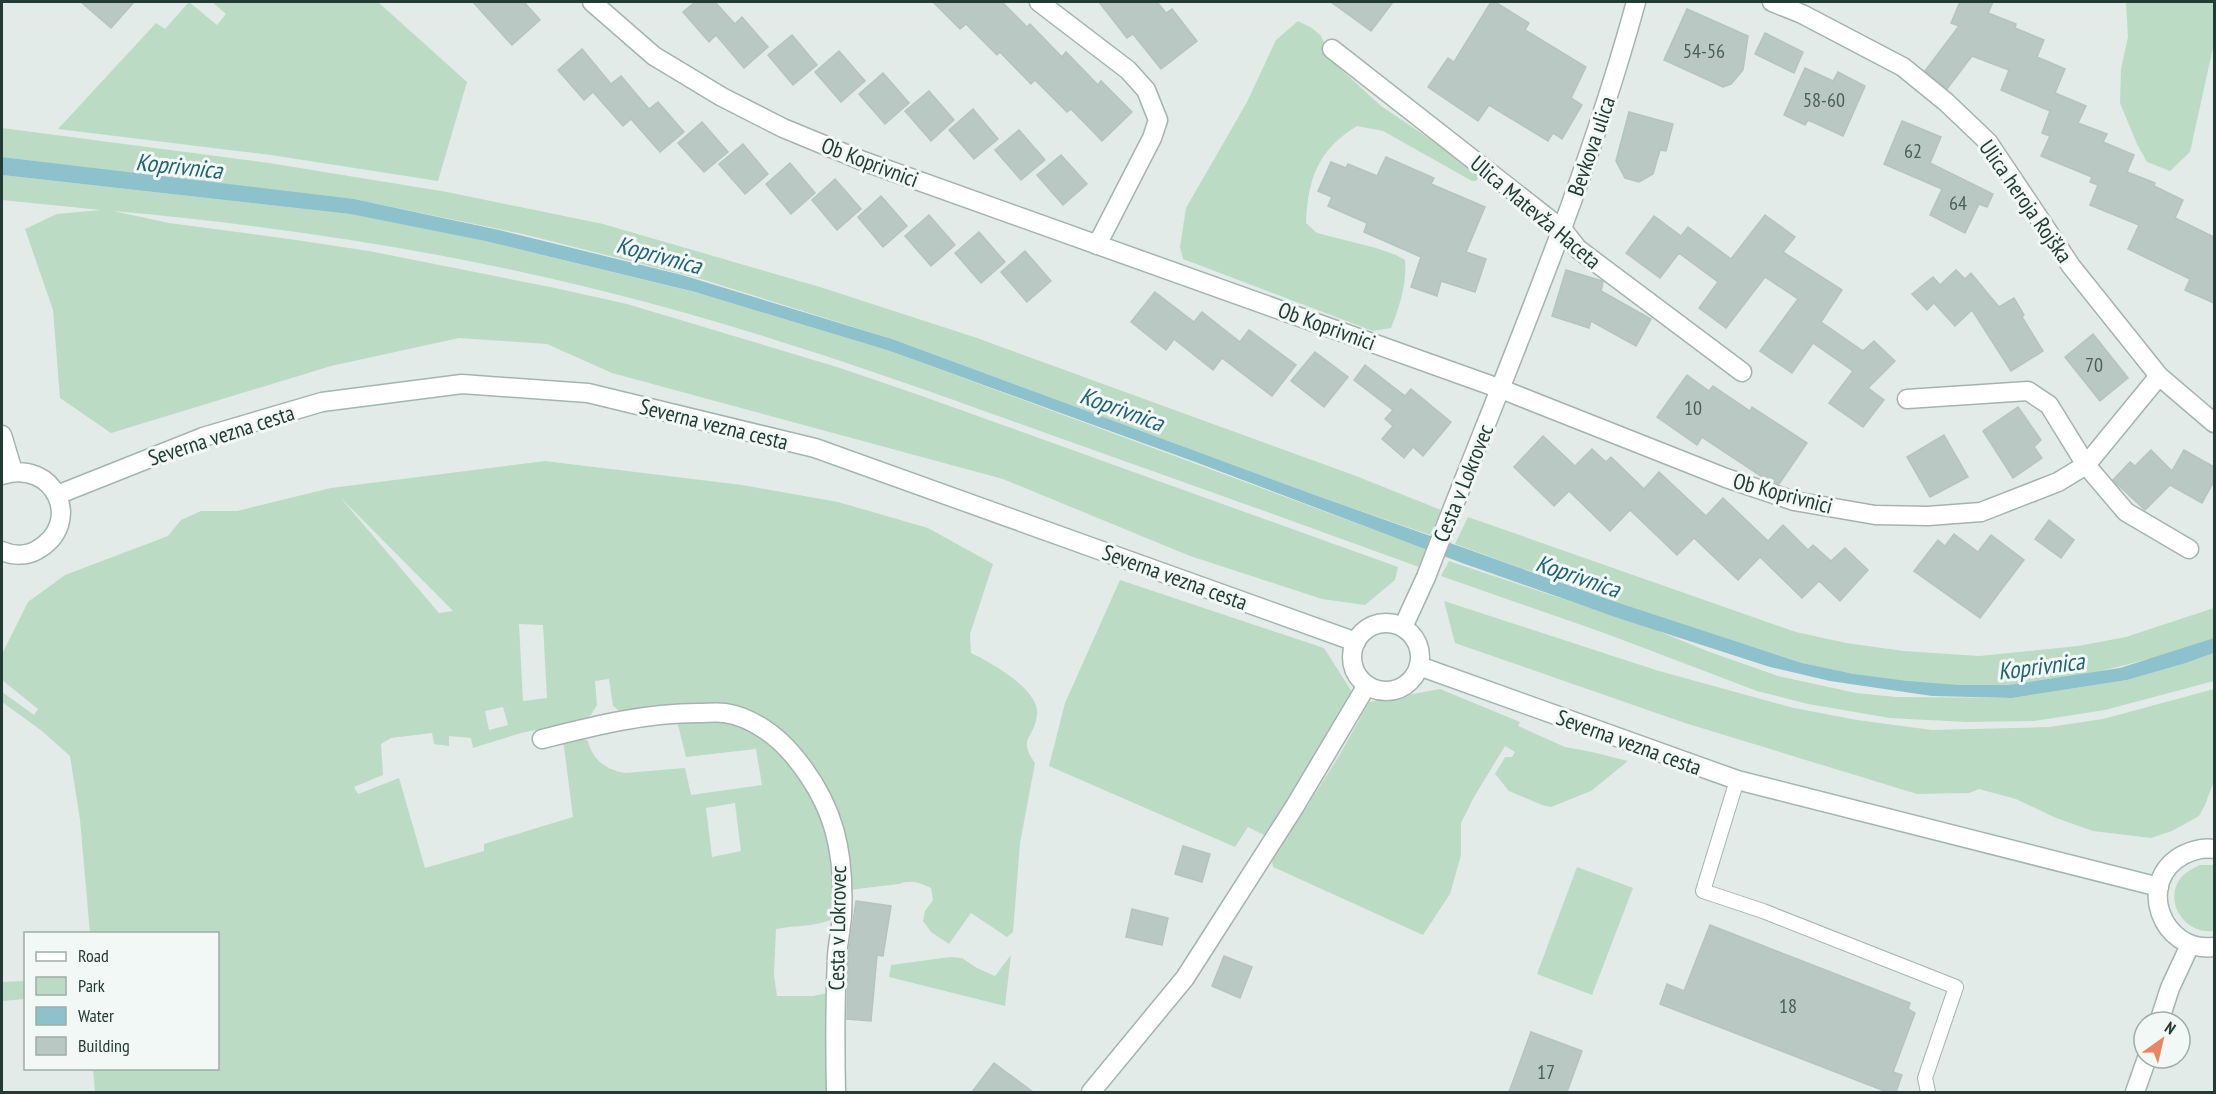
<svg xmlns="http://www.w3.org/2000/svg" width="2216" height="1094" font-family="'PT Sans Narrow',sans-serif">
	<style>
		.green { fill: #bcdbc5; fill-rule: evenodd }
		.water { fill: #8dc1cc }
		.building { fill: #bac8c3; stroke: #b5c4be; stroke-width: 1.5 }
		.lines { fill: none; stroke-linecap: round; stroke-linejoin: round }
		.lane-casing { stroke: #a5b3ae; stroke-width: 16 }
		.street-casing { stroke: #a5b3ae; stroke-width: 21 }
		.secondary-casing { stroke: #a1b6af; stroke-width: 21 }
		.lane { stroke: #fff; stroke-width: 14 }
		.street { stroke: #fff; stroke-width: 18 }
		.secondary { stroke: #fff; stroke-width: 18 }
		.labels { text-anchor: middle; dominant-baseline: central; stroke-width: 6; stroke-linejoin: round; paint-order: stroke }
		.number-label { font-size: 20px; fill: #495e58 }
		.street-label { font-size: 22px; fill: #233b35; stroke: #f2f8f5 }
		.water-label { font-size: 24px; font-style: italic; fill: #216372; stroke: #f2f8f5 }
	</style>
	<rect width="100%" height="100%" fill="#e2ebe7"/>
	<g class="green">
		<polygon points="189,2 217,25 226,14 212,2 378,2 467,82 438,181 271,155 58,129 156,23 165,29"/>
		<polygon points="2124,2 2214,2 2214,43 2190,152 2170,171 2147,162 2137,144 2120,103 2121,69 2128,37 2126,3"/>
		<path d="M1298,21L1312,28L1321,36L1332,61L1381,106L1445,149L1474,171L1479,177L1476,181H1472L1383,131L1357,126C1318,150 1308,178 1306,223L1317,233L1376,248L1396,255L1405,260C1407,284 1400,305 1391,328L1373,331L1183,259L1180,247L1186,208L1247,102L1276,40Z"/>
		<polygon points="2,128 269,163 447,192 603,224 820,287 977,338 1356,476 1441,510 1430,535 1315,495 889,338 701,279 523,234 358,200 2,157"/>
		<path d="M2,175L350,214L485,241L698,293L890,351L1426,549L1419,567C1293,521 1167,476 1040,431C916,386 792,342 664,307C487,258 297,227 113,211L169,223L289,239L369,251L555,288L627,304L837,367L919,395L1398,567L1395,580L1365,605L1322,599L1190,556L1003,479L612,373L547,344L459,338L331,366L111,433L60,398L53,310L25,229L57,214L101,210L2,200Z"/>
		<path d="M545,461L742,485L838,502L928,528L993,564L970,634L971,653C990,662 1041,690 1037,715C1034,740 1017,737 1035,763L1020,843L1013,932L1007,937L971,913L949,944L931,932L923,921L925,911L933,900L931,888C921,883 910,879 899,884L849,890L841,834L758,721L625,715L613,706L609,679L595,681L597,705L591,715L581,721L521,733L473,748L471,738L449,736V746L434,744L432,733L391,738L381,744L383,775L354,787L358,794L399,778L425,868L484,851V844L573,817L563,739L580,737L588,741C592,760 607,770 625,773L685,768L691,795L762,785L756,749L686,757L677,721C693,721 716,717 731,722C786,739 822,801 833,854C837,874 835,898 835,918C816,927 796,925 776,929L774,975L777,996H813L833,992L832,1092H95L93,1069L218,1068V934L90,933L80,820L70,756L42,731L2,702V692L34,715L38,709L2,680V654L28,602L65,575L168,536L181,520L201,511H237L331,488ZM340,497L453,611L439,613ZM519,624L543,625L547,698L523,701ZM503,707L508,725L489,730L485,711ZM735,803L741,851L712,857L706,808Z"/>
		<path d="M1468,517L1796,632L1846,643L1904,651L1979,656L2078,646L2126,637L2214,608V638C2148,661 2081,679 2010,685C1945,691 1866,678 1802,663L1610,600L1455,544Z"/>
		<polygon points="1449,561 1656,630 1707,651 1778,676 1856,693 1896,697 2012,698 2127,680 2186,663 2214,653 2214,681 2105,710 2034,721 1966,722 1890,718 1808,704 1757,691 1607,634 1441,576"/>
		<polygon points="1120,580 1324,648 1354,695 1264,835 1248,827 1235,847 1049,766 1065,703"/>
		<polygon points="1444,601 1659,671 1794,708 1857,720 1932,730 2049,727 2103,719 2214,689 2214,781 2205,805 2199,816 2172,831 2151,838 2093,831 2056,818 2016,799 1979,789 1969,793 1917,794 1685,723 1455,643"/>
		<polygon points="1440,689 1520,722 1518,726 1565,747 1592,752 1628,761 1591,791 1551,807 1542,805 1509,791 1495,774 1505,757 1512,757 1515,752 1505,746 1474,797 1461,823 1461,855 1450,894 1423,935 1273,867 1272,861 1339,756 1369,702"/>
		<path d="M2200,865H2214V931C2188,935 2165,906 2178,882C2183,873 2192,869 2200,865Z"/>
		<polygon points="1577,867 1633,888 1592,995 1537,974"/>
		<polygon points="1011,955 1005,1006 889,977 891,965 950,957 962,958 977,968 995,976"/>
		<polygon points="25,981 25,999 2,1001 2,982"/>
	</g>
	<polygon class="water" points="2,157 354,199 499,230 682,275 892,339 1315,495 1610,600 1802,663 1854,674 1907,681 1959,685 2009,685 2120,668 2214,638 2214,653 2186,663 2127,680 2012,698 1932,696 1830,681 1770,667 1618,618 1462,563 1198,463 890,351 695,292 485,241 350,214 2,175"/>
	<g class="building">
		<polygon points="81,2 134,2 111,28"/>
		<polygon points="473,2 524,2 540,20 512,45"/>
		<polygon points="695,2 715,2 735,24 742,17 768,47 744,68 716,35 709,42 683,12"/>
		<polygon points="933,2 1002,2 1027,27 1030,24 1062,57 1066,52 1098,85 1101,81 1132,112 1102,141 1071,109 1067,112 1035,80 1031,84 1000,52 997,55 966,24 960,29"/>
		<polygon points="1099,2 1157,2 1166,13 1172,9 1197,41 1161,69 1133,34 1127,38"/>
		<polygon points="1331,2 1393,2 1371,31"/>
		<polygon points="1491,2 1495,2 1529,23 1525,30 1586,67 1571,98 1582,105 1562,139 1553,133 1548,141 1489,105 1478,121 1428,87 1448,58 1454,62"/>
		<polygon points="1960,2 1993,2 1988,13 2016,24 2015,28 2044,40 2037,57 2065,69 2055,93 2086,106 2078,123 2107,134 2103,142 2134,155 2127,172 2155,183 2154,186 2183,200 2175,218 2214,237 2214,303 2185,290 2190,279 2128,249 2139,225 2090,205 2098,185 2090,182 2092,177 2041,156 2050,136 2042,133 2050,111 2001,90 2009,70 1972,56 1947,89 1925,71 1959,26 1951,23"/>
		<polygon points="1687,9 1748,36 1743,70 1731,84 1723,87 1664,60"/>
		<polygon points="1765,33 1803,52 1794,73 1755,54"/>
		<polygon points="792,35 817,65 793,85 768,55"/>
		<polygon points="582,49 611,84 621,76 649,109 658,102 684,132 660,152 631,119 623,126 593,92 584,100 558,70"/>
		<polygon points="839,51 865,81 841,102 815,72"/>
		<polygon points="1805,68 1833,81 1838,72 1865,86 1843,136 1808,120 1805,125 1784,115"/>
		<polygon points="883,73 909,103 885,124 859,94"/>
		<polygon points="929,91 954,120 931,141 905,111"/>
		<polygon points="973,109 998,139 974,159 949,130"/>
		<polygon points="1629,112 1673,124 1666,151 1660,150 1653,174 1639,182 1625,178 1616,161"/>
		<polygon points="1902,121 1941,137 1930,163 1993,194 1987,207 1979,204 1965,233 1930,215 1942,189 1884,164"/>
		<polygon points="702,122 728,152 704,172 678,143"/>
		<polygon points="1019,130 1045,160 1021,180 995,150"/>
		<polygon points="743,144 768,174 745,194 719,164"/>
		<polygon points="1061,155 1087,184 1063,205 1037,175"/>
		<polygon points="1386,157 1434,178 1431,184 1485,207 1466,252 1486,259 1475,292 1441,281 1437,296 1411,287 1421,257 1364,232 1367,223 1328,206 1332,197 1318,191 1331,162 1346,168 1348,164 1377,176"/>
		<polygon points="790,163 815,193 791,214 766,184"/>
		<polygon points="835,179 861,209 837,230 812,200"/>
		<polygon points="881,196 907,226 883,247 858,217"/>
		<polygon points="929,215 955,245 931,266 905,236"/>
		<polygon points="1765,215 1795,237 1783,252 1842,290 1821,322 1863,351 1874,341 1895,361 1868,388 1884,400 1863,427 1829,403 1853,371 1813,343 1792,373 1760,351 1798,299 1765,277 1726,328 1699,308 1718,282 1679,253 1660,278 1626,253 1654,216 1681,236 1688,227 1731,259"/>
		<polygon points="979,232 1005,262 981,283 955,253"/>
		<polygon points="1025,251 1051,281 1027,302 1001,272"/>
		<polygon points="1566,270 1602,281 1603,282 1601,291 1651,319 1636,346 1591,321 1589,328 1552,316"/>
		<polygon points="1956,270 1965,279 1971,273 1999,307 2014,298 2024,315 2022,317 2043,351 2011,371 1972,310 1955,326 1934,303 1927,310 1912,294 1933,277 1940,285"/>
		<polygon points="1155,292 1194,322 1202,312 1240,342 1249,330 1296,365 1272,396 1222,358 1213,370 1174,339 1166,350 1131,322"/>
		<polygon points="2093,334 2128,378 2100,401 2065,357"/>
		<polygon points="1315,352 1348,377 1324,407 1291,381"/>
		<polygon points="1365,365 1405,396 1411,389 1451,422 1423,456 1413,447 1404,458 1382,439 1393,426 1385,419 1393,410 1354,380"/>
		<polygon points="1687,375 1709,391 1713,386 1750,411 1752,407 1807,443 1779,484 1767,480 1702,437 1697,445 1657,417"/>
		<polygon points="2018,407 2041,440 2034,447 2042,458 2013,478 1983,431"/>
		<polygon points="1944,435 1968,477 1930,497 1907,457"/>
		<polygon points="1543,436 1575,466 1592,449 1606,462 1611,457 1644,489 1659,472 1706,516 1723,498 1768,541 1783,525 1808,550 1813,545 1831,561 1845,548 1868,570 1840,601 1819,581 1802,598 1760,557 1738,580 1694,538 1677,555 1630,510 1610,531 1569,491 1554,506 1514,467"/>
		<polygon points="2151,450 2172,471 2184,450 2214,467 2214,481 2202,503 2170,485 2145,510 2118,485 2113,480 2130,462 2135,466"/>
		<polygon points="2049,520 2074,540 2061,558 2035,539"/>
		<polygon points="1954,534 1978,552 1991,535 2024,560 1980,618 1914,571 1938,540 1945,546"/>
		<polygon points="1183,846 1210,854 1202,882 1175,874"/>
		<polygon points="856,901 891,906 883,956 877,955 871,1021 847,1019 848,957"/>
		<polygon points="1132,909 1168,918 1162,945 1126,937"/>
		<polygon points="1710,925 1910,1003 1908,1009 1915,1013 1893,1072 1902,1075 1896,1092 1887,1092 1660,1004 1667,984 1684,991"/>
		<polygon points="1224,956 1252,967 1240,998 1212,986"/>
		<polygon points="1531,1032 1582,1051 1567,1092 1509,1092"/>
		<polygon points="994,1063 1033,1092 972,1092"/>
	</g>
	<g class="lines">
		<defs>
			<polyline id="lane" points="1737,780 1703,891 1763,911 1956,987 1925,1078 1928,1092"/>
			<g id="street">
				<polyline points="592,2 654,56 722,97 783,128 863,161 1501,389 1726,478 1794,501 1875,515 1928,516 1981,512 2058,482 2086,465 2159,376"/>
				<polyline points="1039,2 1128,70 1146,90 1158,120 1152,138 1097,245"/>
				<polyline points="1772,2 1802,14 1903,67 1946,102 1988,142 2071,266 2159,376 2214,423"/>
				<polyline points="1332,49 1563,230 1578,249 1742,372"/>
				<polyline points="1907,399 2028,391 2049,405 2086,465 2126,512 2189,549"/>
				<path d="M1403,627L1426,577C1499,386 1582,199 1636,2"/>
				<path d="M542,739C594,726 644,713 698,713C707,713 717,712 725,713C752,717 777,736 793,755C835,805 845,852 842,916C841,929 838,943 837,956C835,1002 835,1047 836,1092"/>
				<polyline points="1091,1092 1185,978 1295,806 1367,685"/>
			</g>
			<g id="secondary">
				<polyline points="2,435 13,471"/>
				<path d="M2,475C54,458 85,523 37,550C27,556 13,556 2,551"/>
				<polyline points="57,495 203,437 322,402 462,384 588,393 815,448 1356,642"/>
				<circle cx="1386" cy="657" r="34"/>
				<polyline points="1419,666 1737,780 2159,887"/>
				<path d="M2214,849C2203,847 2193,850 2183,855C2135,881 2161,953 2214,947"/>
				<polyline points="2159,1022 2170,988 2190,945"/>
				<polyline points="2135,1092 2147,1058"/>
			</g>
		</defs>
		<use href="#lane" class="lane-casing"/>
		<use href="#street" class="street-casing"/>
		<use href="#secondary" class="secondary-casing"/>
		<use href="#lane" class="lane"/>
		<use href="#street" class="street"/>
		<use href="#secondary" class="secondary"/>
	</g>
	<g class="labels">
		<g class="number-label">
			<text x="1704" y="51">54-56</text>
			<text x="1824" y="100">58-60</text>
			<text x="1913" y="151">62</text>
			<text x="1958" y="203">64</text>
			<text x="2094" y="365">70</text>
			<text x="1693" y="408">10</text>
			<text x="1788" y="1006">18</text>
			<text x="1546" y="1072">17</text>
		</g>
		<g class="street-label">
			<text transform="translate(1591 146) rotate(-71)">Bevkova ulica</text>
			<text transform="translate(870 162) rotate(21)">Ob Koprivnici</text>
			<text transform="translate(2026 201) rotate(55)">Ulica heroja Rojška</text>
			<text transform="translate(1536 212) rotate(40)">Ulica Matevža Haceta</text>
			<text transform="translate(1327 326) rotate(20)">Ob Koprivnici</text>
			<text transform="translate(714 424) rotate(14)">Severna vezna cesta</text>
			<text transform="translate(221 435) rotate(-18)">Severna vezna cesta</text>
			<text transform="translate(1463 483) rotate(-68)">Cesta v Lokrovec</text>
			<text transform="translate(1783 493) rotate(15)">Ob Koprivnici</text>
			<text transform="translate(1175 577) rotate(20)">Severna vezna cesta</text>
			<text transform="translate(1629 742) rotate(20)">Severna vezna cesta</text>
			<text transform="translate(837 928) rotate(-89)">Cesta v Lokrovec</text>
		</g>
		<g class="water-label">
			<text transform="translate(179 166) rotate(6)">Koprivnica</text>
			<text transform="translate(659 255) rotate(15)">Koprivnica</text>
			<text transform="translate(1122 409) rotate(20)">Koprivnica</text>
			<text transform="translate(1578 576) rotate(19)">Koprivnica</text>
			<text transform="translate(2041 666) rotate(-7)">Koprivnica</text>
		</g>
	</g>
	<rect width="2216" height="1094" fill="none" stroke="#233b35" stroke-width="6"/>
	<rect x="24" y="932" width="195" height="138" fill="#f2f8f5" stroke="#9faca8" stroke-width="1.5"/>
	<rect x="36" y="952" width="30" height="9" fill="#ffffff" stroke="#9faca8" stroke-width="1.5"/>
	<text x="78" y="962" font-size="18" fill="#233b35">Road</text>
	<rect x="36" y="977" width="30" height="18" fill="#bcdbc5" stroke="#9faca8" stroke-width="1.5"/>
	<text x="78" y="992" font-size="18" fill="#233b35">Park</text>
	<rect x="36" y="1007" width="30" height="18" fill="#8dc1cc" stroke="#9faca8" stroke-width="1.5"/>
	<text x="78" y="1022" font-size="18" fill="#233b35">Water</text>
	<rect x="36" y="1037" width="30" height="18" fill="#bac8c3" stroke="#9faca8" stroke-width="1.5"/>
	<text x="78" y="1052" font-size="18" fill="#233b35">Building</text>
	<g transform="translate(2162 1040) rotate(34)"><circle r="28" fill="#f2f8f5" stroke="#9faca8" stroke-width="1.5"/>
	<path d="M0-4.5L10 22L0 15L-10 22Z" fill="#e88662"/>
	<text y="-9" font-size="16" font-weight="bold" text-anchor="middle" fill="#233b35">N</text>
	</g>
</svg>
